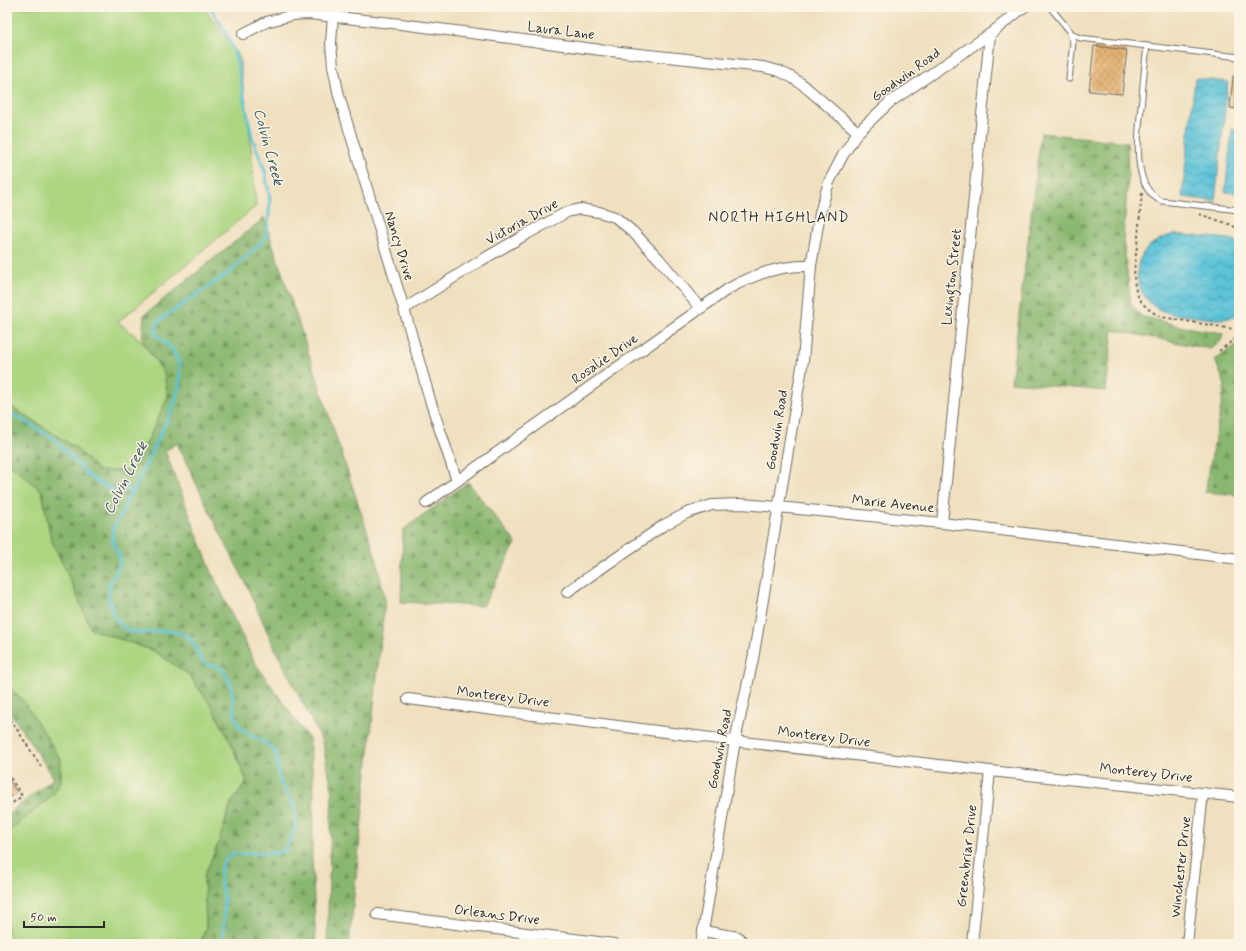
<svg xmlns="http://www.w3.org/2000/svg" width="1246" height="951" font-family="Mynerve,sans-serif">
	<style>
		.green { fill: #acd681; stroke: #6c8056 }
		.forest { fill: url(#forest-firs); stroke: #5a714d }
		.water { fill: url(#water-waves); stroke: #437782 }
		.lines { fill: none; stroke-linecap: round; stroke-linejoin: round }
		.stream { stroke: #5bc3d8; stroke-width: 3 }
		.building { fill: url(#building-cross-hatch) }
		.lane-casing { stroke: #706a5f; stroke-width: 7 }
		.street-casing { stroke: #706a5f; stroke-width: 12 }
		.path { stroke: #706a5f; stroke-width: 2; stroke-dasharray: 3 3; stroke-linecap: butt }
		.lane { stroke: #fff; stroke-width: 5 }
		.street { stroke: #fff; stroke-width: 10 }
		.labels { text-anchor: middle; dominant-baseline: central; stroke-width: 3; stroke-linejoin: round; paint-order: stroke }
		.street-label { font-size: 14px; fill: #2b2b2b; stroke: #fcf5e5 }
		.water-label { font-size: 15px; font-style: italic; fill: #39595f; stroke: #fcf5e5 }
		.neighbourhood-label { font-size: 15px; letter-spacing: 1px; fill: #2b2b2b; stroke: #fcf5e5 }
	</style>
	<defs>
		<pattern id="forest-firs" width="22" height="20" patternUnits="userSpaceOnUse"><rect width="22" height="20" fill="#89b76f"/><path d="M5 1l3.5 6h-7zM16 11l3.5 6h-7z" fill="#70955b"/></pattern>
		<pattern id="water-waves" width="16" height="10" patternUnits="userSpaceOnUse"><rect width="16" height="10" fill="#5bc3d8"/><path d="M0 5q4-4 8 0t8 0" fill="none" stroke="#4b9faf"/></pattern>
		<pattern id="building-cross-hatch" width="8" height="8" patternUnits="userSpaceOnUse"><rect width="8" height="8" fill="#e2ae6d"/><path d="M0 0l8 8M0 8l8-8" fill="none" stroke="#b78e5a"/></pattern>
	</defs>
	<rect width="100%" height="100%" fill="#fcf5e5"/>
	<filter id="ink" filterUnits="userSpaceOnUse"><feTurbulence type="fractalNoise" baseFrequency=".025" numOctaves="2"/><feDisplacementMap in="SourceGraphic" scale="8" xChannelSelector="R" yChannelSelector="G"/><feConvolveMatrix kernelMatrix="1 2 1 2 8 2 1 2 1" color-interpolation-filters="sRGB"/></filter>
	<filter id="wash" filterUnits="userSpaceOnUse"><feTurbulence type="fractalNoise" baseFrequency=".012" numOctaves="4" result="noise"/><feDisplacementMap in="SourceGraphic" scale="16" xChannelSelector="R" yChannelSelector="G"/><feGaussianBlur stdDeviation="0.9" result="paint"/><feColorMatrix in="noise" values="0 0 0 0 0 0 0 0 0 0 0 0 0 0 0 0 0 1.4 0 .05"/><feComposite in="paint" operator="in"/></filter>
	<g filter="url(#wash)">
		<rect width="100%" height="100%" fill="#f0e0c0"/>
		<g class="green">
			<polygon points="7,7 203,7 239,56 250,135 256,206 118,322 142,341 164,373 168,396 145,447 132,471 99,472 76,448 13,408 7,410"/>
			<polygon points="7,463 10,464 42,491 51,539 69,577 91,629 154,651 188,674 211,705 231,743 247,782 231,803 219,842 204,876 206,928 200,944 13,944 7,936 7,833 53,795 61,782 23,700 7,686"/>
		</g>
		<g class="forest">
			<polygon points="1041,133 1127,142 1128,179 1123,240 1131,304 1141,316 1184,327 1223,333 1221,341 1210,349 1113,330 1106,391 1011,382"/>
			<polygon points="264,218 377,561 385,600 349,944 327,944 332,789 322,741 277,653 245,582 216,525 177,443 165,451 212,573 255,663 309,739 314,788 312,858 316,944 200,944 206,928 204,876 219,842 231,803 247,782 231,743 211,705 188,674 154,651 91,629 69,577 51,539 42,491 10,464 7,463 7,410 13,408 76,448 99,471 132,471 145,447 168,396 164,373 142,341 144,315"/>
			<polygon points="1239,343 1239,495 1205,492 1225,385 1215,360"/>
			<polygon points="468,482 516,543 483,606 401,602 403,530"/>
			<polygon points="7,686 23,700 61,759 61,782 53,795 7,833 7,815 54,778 7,708"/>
		</g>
		<g class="water">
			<polygon points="1195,78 1228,82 1215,201 1182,197"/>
			<polygon points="1232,129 1239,130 1239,193 1225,192"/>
			<path d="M1175,234L1229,239L1239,243V315C1223,321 1213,319 1197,317C1183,315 1167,315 1155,307C1139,296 1132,273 1142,255C1149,243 1163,237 1175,234Z"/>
		</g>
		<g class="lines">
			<g class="stream">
				<path d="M210,7L227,35L236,57L252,137L265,171L270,199L268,225L266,238L230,272L160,320L155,328L157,335L172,349L180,363L179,386L174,405L134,490C132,493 129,496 127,500C125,503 125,508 123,511C116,524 111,526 113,542C115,548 120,554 120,561C120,570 113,575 110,583C106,596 113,622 126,629C145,640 170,621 190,639C197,646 197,653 201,660C206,667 214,664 220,668C222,669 225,673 226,675C236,688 231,707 237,722C243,737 264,737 274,750C280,757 276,768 279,777C281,786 286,793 291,801C302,818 293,835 284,851L277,853L232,854C213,866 222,883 224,900C225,914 224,929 222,944"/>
				<polyline points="7,415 16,416 54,439 88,475 100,484 115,490 134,490"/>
			</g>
		</g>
		<g id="blocks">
			<g class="building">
				<polygon points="1094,46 1127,50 1122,94 1089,91"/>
				<polygon points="1233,76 1239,76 1239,109 1230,108"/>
				<polygon points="7,777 17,792 7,799"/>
			</g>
		</g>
	</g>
	<g filter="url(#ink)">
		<use href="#blocks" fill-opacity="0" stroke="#706a5f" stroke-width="1"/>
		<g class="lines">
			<defs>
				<g id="lane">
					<polyline points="1050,7 1073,35 1080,38 1239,57"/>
					<path d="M1147,46C1145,64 1143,81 1142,98C1139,126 1129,188 1162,201L1239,210"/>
					<polyline points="1069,79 1073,42 1070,33"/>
				</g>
				<g id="street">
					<polyline points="333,16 331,43 333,66 339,96 358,159 404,309 431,403 457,481"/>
					<polyline points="243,34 266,22 293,15 309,14 401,24 601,50 763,67 779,71 791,77 802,84 858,132"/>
					<polyline points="404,309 480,261 525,235 567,212 580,209 599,212 615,217 632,231 660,260 700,308"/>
					<path d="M426,503L728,289C755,274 780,265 811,266"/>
					<polyline points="942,523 990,34"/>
					<polyline points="567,592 664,525 687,513 712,505 741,504 778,507 942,523 1239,559"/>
					<polyline points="408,699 735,741 990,771 1239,797"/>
					<polyline points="377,914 614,944"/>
					<polyline points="703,931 738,937 745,944"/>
					<polyline points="701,944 735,741 753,659 803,361 811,266 820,213 829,182 843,155 858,132 890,102 990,34 1024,7"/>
					<polyline points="972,944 990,771"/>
					<polyline points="1187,944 1203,793"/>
				</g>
			</defs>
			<use href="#lane" class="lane-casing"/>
			<use href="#street" class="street-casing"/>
			<g class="path">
				<path d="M1142,193C1140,211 1139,228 1137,246C1133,277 1128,302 1162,317L1239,330"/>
				<polyline points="1199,214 1232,225 1239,230"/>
				<polyline points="1219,351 1239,336"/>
				<polyline points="7,714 42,768"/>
				<polyline points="7,773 22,796 7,807"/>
			</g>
			<use href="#lane" class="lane"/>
			<use href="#street" class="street"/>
		</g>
	</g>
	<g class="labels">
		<g class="street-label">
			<text transform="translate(561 31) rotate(7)">Laura Lane</text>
			<text transform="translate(906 75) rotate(-36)">Goodwin Road</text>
			<text transform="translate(522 222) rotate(-29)">Victoria Drive</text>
			<text transform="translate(399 246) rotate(73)">Nancy Drive</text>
			<text transform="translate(952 277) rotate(-84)">Lexington Street</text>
			<text transform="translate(605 359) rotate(-35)">Rosalie Drive</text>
			<text transform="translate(777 430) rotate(-81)">Goodwin Road</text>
			<text transform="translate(893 504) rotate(6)">Marie Avenue</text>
			<text transform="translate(503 697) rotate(7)">Monterey Drive</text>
			<text transform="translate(824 737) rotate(7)">Monterey Drive</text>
			<text transform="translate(720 749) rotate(-79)">Goodwin Road</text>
			<text transform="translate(1146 773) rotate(6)">Monterey Drive</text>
			<text transform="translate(967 856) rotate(-84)">Greenbriar Drive</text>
			<text transform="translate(1181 867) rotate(-84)">Winchester Drive</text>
			<text transform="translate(497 915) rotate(7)">Orleans Drive</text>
		</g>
		<g class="water-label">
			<text transform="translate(268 147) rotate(75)">Colvin Creek</text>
			<text transform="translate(126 478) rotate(-63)">Colvin Creek</text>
		</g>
		<g class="neighbourhood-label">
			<text x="779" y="218">NORTH HIGHLAND</text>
		</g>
	</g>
	<rect width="1246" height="951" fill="none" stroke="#fcf5e5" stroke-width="24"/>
	<path d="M24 921v6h80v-6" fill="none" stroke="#2b2b2b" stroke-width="2"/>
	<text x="30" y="921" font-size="12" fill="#2b2b2b" stroke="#fcf5e5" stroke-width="3" paint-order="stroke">50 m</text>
</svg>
